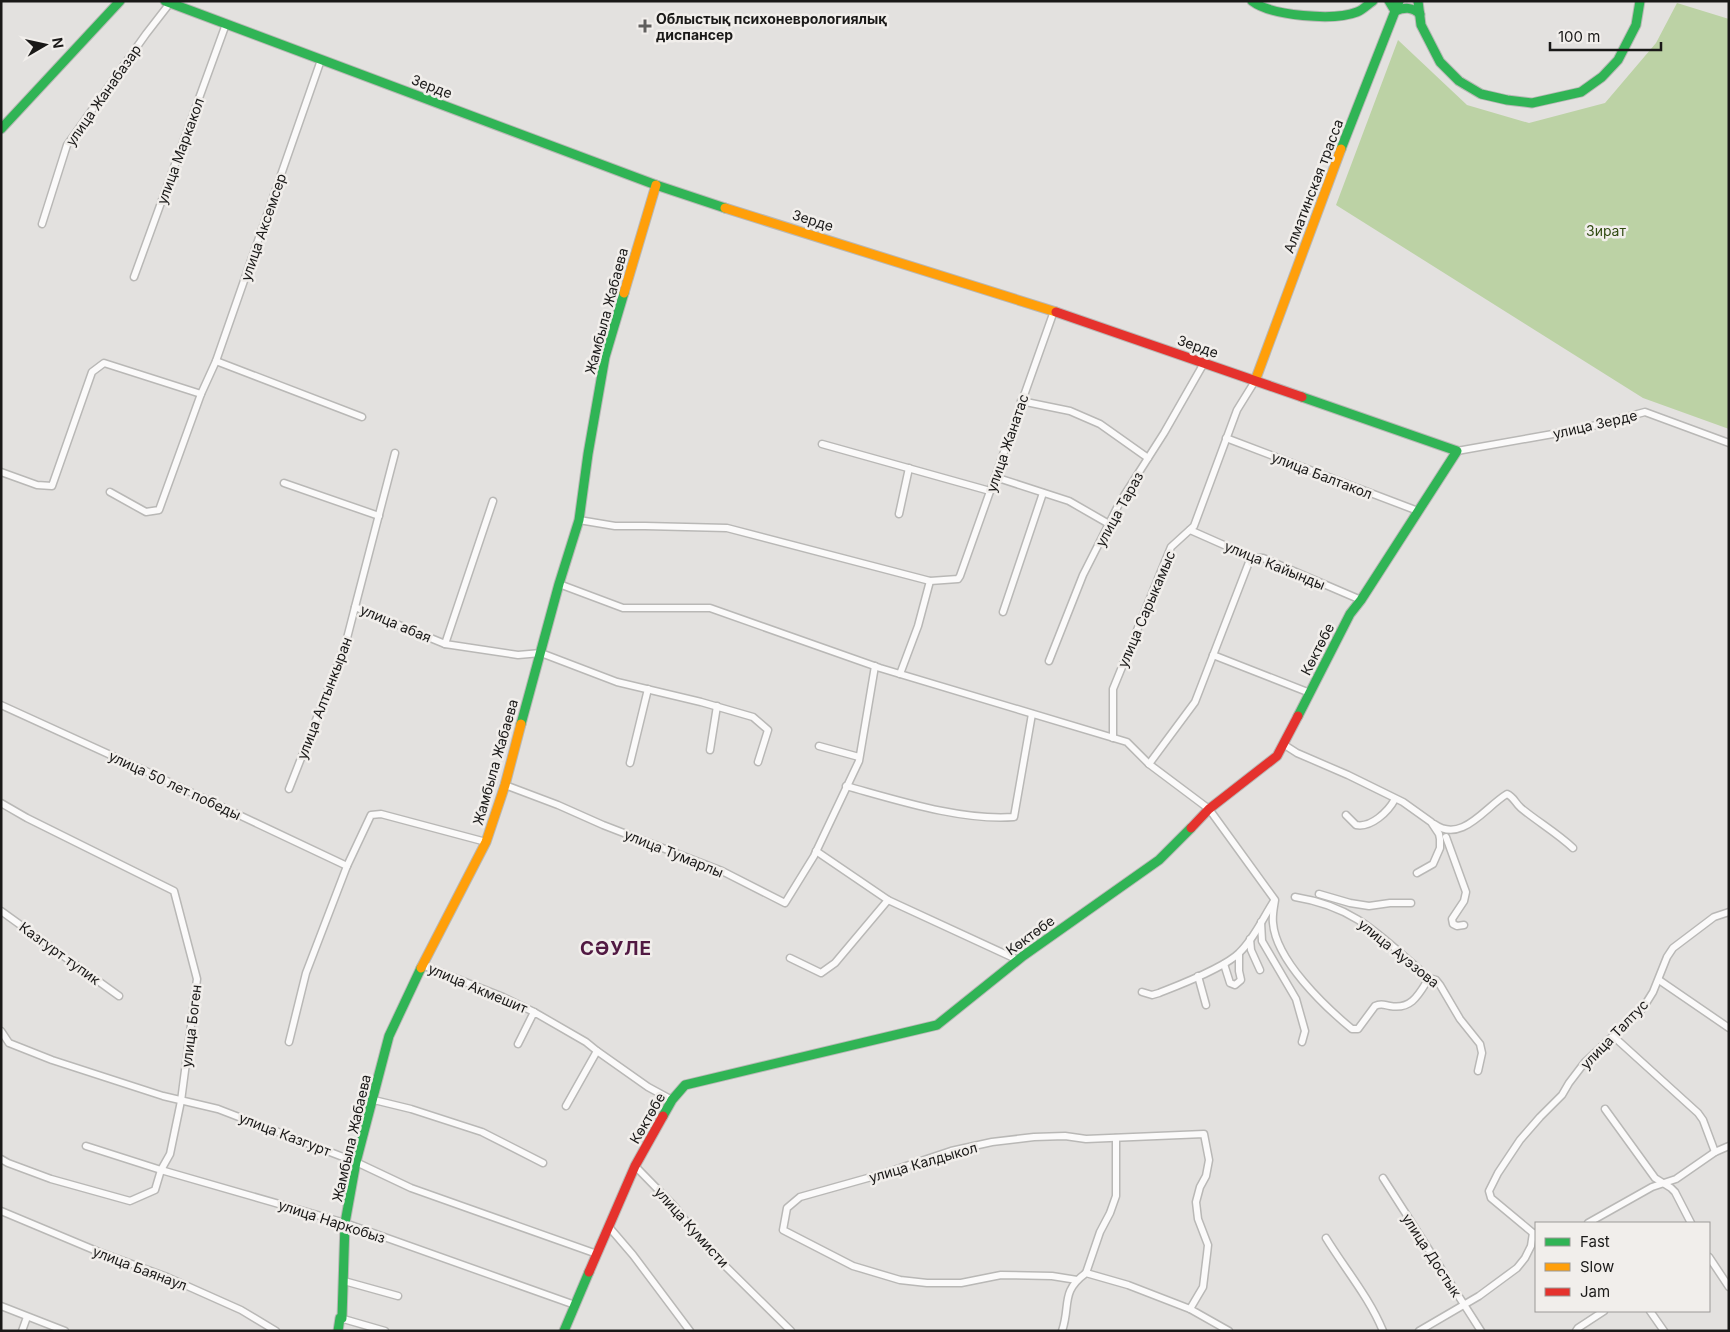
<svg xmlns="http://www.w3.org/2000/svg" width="1730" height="1332" font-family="Inter,sans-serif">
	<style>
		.green { fill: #bcd2a5 }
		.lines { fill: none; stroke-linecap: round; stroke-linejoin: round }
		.street-casing { stroke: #b9b8b6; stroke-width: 9 }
		.fast-casing { stroke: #b9b8b6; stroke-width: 11 }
		.slow-casing { stroke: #b9b8b6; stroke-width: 11 }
		.jam-casing { stroke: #b9b8b6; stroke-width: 11 }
		.street { stroke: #fbfafa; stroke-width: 6 }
		.fast { stroke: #30b455; stroke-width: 9 }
		.slow { stroke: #ff9f0a; stroke-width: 9 }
		.jam { stroke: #e5322d; stroke-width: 9 }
		.poi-dot { fill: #605f5e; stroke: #f1eeeb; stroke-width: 2 }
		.labels { text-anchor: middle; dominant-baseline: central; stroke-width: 5; stroke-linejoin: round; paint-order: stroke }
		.poi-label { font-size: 14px; font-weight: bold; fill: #1a1918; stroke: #f1eeeb; text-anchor: start }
		.street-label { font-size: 14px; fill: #1a1918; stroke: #f1eeeb }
		.park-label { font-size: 14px; fill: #324c13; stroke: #f1eeeb }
		.district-label { font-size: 19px; font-weight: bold; letter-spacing: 1px; fill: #511942; stroke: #f1eeeb }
	</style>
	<rect width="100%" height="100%" fill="#e3e1df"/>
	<polygon class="green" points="1677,3 1729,19 1729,429 1643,398 1336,205 1398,40 1467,105 1529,123 1605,103 1656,43"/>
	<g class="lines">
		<defs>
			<g id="street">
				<polyline points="42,224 67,145 146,34 170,3"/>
				<polyline points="134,277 226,24"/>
				<polyline points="216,361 362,417"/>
				<polyline points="1021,401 1070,411 1100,424 1148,458"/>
				<polyline points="1226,438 1418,511"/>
				<polyline points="822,444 990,491"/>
				<polyline points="1457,451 1581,429 1645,412 1729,443"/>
				<polyline points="395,453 355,607 445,644 493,501"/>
				<polyline points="1,472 37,485 52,486 92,372 104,363 201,394"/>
				<polyline points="995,477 1069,501 1109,524"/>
				<polyline points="284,483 379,516"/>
				<polyline points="110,492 146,512 159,510 201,394 216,361 321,60"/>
				<polyline points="899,514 909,468"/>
				<polyline points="579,520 615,526 645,526 727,528 930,581 958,579 960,576 1054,311"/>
				<polyline points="1190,530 1251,557 1263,558 1361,600"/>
				<path d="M559,584L623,608H710L880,668L1127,742L1149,764L1209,809L1275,900C1274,907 1272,915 1273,923C1276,960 1324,1006 1352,1029H1358L1375,1006C1381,1003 1384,1005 1390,1006C1412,1010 1419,994 1429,978"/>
				<polyline points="1003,612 1043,493"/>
				<polyline points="445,644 518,655 541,653 617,682 701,702 753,717 768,730 758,762"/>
				<polyline points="1213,655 1310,693"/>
				<polyline points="1049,661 1083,575 1120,502 1164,433 1204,363"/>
				<polyline points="900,674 918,626 930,581"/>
				<polyline points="1,705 150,773 347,866"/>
				<polyline points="1113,738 1113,689 1171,547 1194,526 1237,410 1255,381"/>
				<polyline points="1283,744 1297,753 1348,775 1403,802 1431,822 1439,834 1440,839 1440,848 1433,864 1417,873"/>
				<polyline points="819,746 859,757"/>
				<polyline points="710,750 717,706"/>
				<polyline points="630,763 648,689"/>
				<polyline points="1149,764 1195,702 1251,557"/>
				<polyline points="505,785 558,805 603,825 722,871 785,903 814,856 859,761 875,666"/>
				<path d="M846,786C897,800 961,821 1014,817L1032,714"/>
				<polyline points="289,789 345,646 355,607"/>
				<polyline points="1,803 27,818 174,891 197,979 181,1101 170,1154 161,1170 155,1190 130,1201 51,1179 8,1163 1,1159"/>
				<path d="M1346,815L1356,825C1371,828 1388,812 1395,799"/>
				<path d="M1434,824C1462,844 1485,807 1507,794C1514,797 1515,803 1521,808C1538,822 1557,833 1573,848"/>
				<polyline points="1446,837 1466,892 1464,901 1452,919 1453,924 1457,926 1464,925"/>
				<polyline points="816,851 888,900 1018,960"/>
				<polyline points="1319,894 1350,903 1369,906 1390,903 1411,903"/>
				<path d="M1295,897C1358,907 1383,939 1429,978L1436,980L1440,985L1460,1019L1480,1044L1482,1053L1478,1071"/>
				<polyline points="1,911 119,996"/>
				<polyline points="1261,922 1262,941 1296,999 1305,1031 1302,1042"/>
				<polyline points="1250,939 1251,950 1260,970"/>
				<polyline points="790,958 821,973 835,963 888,900"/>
				<polyline points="1224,964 1230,983 1235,985 1241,980 1239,971 1239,954"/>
				<polyline points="422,965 503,997 534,1012"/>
				<polyline points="1198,976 1206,1005"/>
				<polyline points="1659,980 1729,1028"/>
				<path d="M1142,992L1152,995L1159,993C1179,985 1224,968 1239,953C1254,939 1263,918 1274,901"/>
				<polyline points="1,1031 9,1043 52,1060 163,1096 218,1109 356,1162 411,1188 597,1254"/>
				<polyline points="1613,1036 1698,1113 1703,1120 1715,1152"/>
				<polyline points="289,1042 306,973 347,866 371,815 381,814 486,842"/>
				<polyline points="518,1044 534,1012 586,1042 597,1051"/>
				<polyline points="374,1100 411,1109 482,1132 543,1163"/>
				<polyline points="566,1106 597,1051 648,1087 672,1100"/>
				<polyline points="1605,1109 1655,1178 1671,1188 1675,1192 1691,1223"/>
				<polyline points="86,1146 161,1170 345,1223 575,1305"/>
				<polyline points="635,1166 675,1207 704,1245 791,1331"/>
				<polyline points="1383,1178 1481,1331"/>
				<polyline points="1,1211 99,1252 167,1277 241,1310 276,1331"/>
				<polyline points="1588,1223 1652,1187 1676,1179 1715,1152 1729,1146"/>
				<polyline points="609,1227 633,1255 690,1331"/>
				<polyline points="1536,1234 1533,1233 1491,1198 1489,1191 1498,1173 1520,1140 1540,1117 1562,1095 1569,1083 1585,1062 1643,1008 1653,992 1667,957 1673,948 1714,917 1729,912"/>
				<path d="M1326,1238C1345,1269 1369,1297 1383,1331"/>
				<polyline points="1709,1257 1729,1287"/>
				<polyline points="1086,1273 1100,1232 1110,1213 1116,1196 1116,1138"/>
				<polyline points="1077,1280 1052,1276 1001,1275 961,1283 927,1283 900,1280 853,1266 783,1230 787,1208 800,1197 882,1174 951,1151 992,1142 1034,1137 1065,1136 1086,1139 1204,1134 1209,1160 1206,1176 1200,1187 1196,1202 1198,1219 1208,1245 1207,1254 1203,1287 1190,1309 1229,1331"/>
				<polyline points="344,1281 398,1296"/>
				<polyline points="1,1306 65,1331"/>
				<polyline points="1650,1311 1664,1331"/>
				<polyline points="340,1318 385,1331"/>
				<polyline points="22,1331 27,1317"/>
				<path d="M1062,1331C1071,1305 1060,1292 1086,1273L1128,1285L1190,1309"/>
				<polyline points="1419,1331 1479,1296 1517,1268 1525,1258 1531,1246 1533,1233"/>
				<polyline points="1576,1331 1578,1328 1604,1311"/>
			</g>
			<g id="fast">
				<polyline points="165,1 656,185 725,208"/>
				<path d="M1252,1C1271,16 1334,21 1357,12C1363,10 1368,4 1373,1"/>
				<path d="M1389,1L1395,11C1405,7 1412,7 1420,14"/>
				<polyline points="1418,1 1421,25 1440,62 1459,81 1481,94 1507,100 1532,103 1581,92 1602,77 1618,60 1636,25 1640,1"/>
				<polyline points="1,129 120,1"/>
				<polyline points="1341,149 1399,1"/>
				<polyline points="1298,716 1350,614 1361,600 1457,451 1302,397"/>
				<polyline points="521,724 559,584 579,520 588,454 605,357 624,293"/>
				<polyline points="663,1116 672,1100 685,1085 937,1025 1023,956 1159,860 1191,828"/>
				<polyline points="338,1331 340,1318 342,1318 345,1223 356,1162 389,1036 421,968"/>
				<polyline points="564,1331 589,1272"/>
			</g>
			<g id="slow">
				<polyline points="725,208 1056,312"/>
				<polyline points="624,293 656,185"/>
				<polyline points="1255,381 1341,149"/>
				<polyline points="421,968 486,842 505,785 521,724"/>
			</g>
			<g id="jam">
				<polyline points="1056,312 1302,397"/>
				<polyline points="1191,828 1209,809 1277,756 1298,716"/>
				<polyline points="589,1272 635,1166 663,1116"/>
			</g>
		</defs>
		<use href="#street" class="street-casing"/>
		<use href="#fast" class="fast-casing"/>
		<use href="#slow" class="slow-casing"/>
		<use href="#jam" class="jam-casing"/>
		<use href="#street" class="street"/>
		<use href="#fast" class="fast"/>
		<use href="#slow" class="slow"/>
		<use href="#jam" class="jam"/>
	</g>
	<path class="poi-dot" d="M642.5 18.5h5v5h5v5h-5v5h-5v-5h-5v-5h5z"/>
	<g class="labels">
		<g class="poi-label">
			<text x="656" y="18">Облыстық психоневрологиялық<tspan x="656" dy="16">диспансер</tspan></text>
		</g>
		<g class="street-label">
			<text transform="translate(432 86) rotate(21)">Зерде</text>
			<text transform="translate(103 95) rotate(-55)">улица Жанабазар</text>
			<text transform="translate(180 151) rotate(-70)">улица Маркакол</text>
			<text transform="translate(1313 186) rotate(-69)">Алматинская трасса</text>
			<text transform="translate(813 220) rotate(17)">Зерде</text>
			<text transform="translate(263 227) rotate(-71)">улица Аксемсер</text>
			<text transform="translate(606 311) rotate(-75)">Жамбыла Жабаева</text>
			<text transform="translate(1198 346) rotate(19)">Зерде</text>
			<text transform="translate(1595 424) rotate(-13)">улица Зерде</text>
			<text transform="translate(1007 443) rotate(-71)">улица Жанатас</text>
			<text transform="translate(1322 475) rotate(21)">улица Балтакол</text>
			<text transform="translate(1119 509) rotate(-61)">улица Тараз</text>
			<text transform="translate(1275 565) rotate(22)">улица Кайынды</text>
			<text transform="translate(1146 609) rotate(-67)">улица Сарыкамыс</text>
			<text transform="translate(396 623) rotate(23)">улица абая</text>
			<text transform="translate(1317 649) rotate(-63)">Көктөбе</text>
			<text transform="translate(324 698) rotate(-69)">улица Алтынкыран</text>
			<text transform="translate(495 762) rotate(-74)">Жамбыла Жабаева</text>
			<text transform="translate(175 785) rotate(25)">улица 50 лет победы</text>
			<text transform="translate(674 853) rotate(22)">улица Тумарлы</text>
			<text transform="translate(1030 935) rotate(-36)">Көктөбе</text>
			<text transform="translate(60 953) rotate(36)">Казгурт тупик</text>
			<text transform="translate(1399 953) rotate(39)">улица Ауэзова</text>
			<text transform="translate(478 988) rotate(23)">улица Акмешит</text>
			<text transform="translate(191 1026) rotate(-83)">улица Боген</text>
			<text transform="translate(1614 1034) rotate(-46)">улица Талтус</text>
			<text transform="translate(647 1118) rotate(-60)">Көктөбе</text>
			<text transform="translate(285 1134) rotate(21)">улица Казгурт</text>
			<text transform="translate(351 1138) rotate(-77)">Жамбыла Жабаева</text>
			<text transform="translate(923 1162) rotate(-16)">улица Калдыкол</text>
			<text transform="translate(332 1221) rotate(18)">улица Наркобыз</text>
			<text transform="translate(692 1227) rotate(48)">улица Кумисти</text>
			<text transform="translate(1432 1255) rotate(57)">улица Достык</text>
			<text transform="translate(140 1268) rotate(21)">улица Баянаул</text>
		</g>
		<g class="park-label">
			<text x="1606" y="230">Зират</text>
		</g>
		<g class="district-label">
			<text x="616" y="948">СӘУЛЕ</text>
		</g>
	</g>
	<rect width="1730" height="1332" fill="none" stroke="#1a1918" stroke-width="5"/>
	<rect x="1535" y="1222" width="175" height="90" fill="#f1eeeb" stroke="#9b9997"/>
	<rect x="1545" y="1238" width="25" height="8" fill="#30b455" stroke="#9b9997"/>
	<text x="1580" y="1247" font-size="15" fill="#1a1918">Fast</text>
	<rect x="1545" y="1263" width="25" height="8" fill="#ff9f0a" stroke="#9b9997"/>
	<text x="1580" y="1272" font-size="15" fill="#1a1918">Slow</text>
	<rect x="1545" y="1288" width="25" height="8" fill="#e5322d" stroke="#9b9997"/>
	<text x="1580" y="1297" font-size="15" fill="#1a1918">Jam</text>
	<g transform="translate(45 45) rotate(81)" stroke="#f1eeeb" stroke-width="4" paint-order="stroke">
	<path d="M0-4L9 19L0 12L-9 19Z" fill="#1a1918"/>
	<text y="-8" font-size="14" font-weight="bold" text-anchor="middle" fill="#1a1918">N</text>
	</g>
	<path d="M1550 42v8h111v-8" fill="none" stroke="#1a1918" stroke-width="2.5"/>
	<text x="1558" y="42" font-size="15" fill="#1a1918" stroke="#f1eeeb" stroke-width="4" paint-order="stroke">100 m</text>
</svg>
